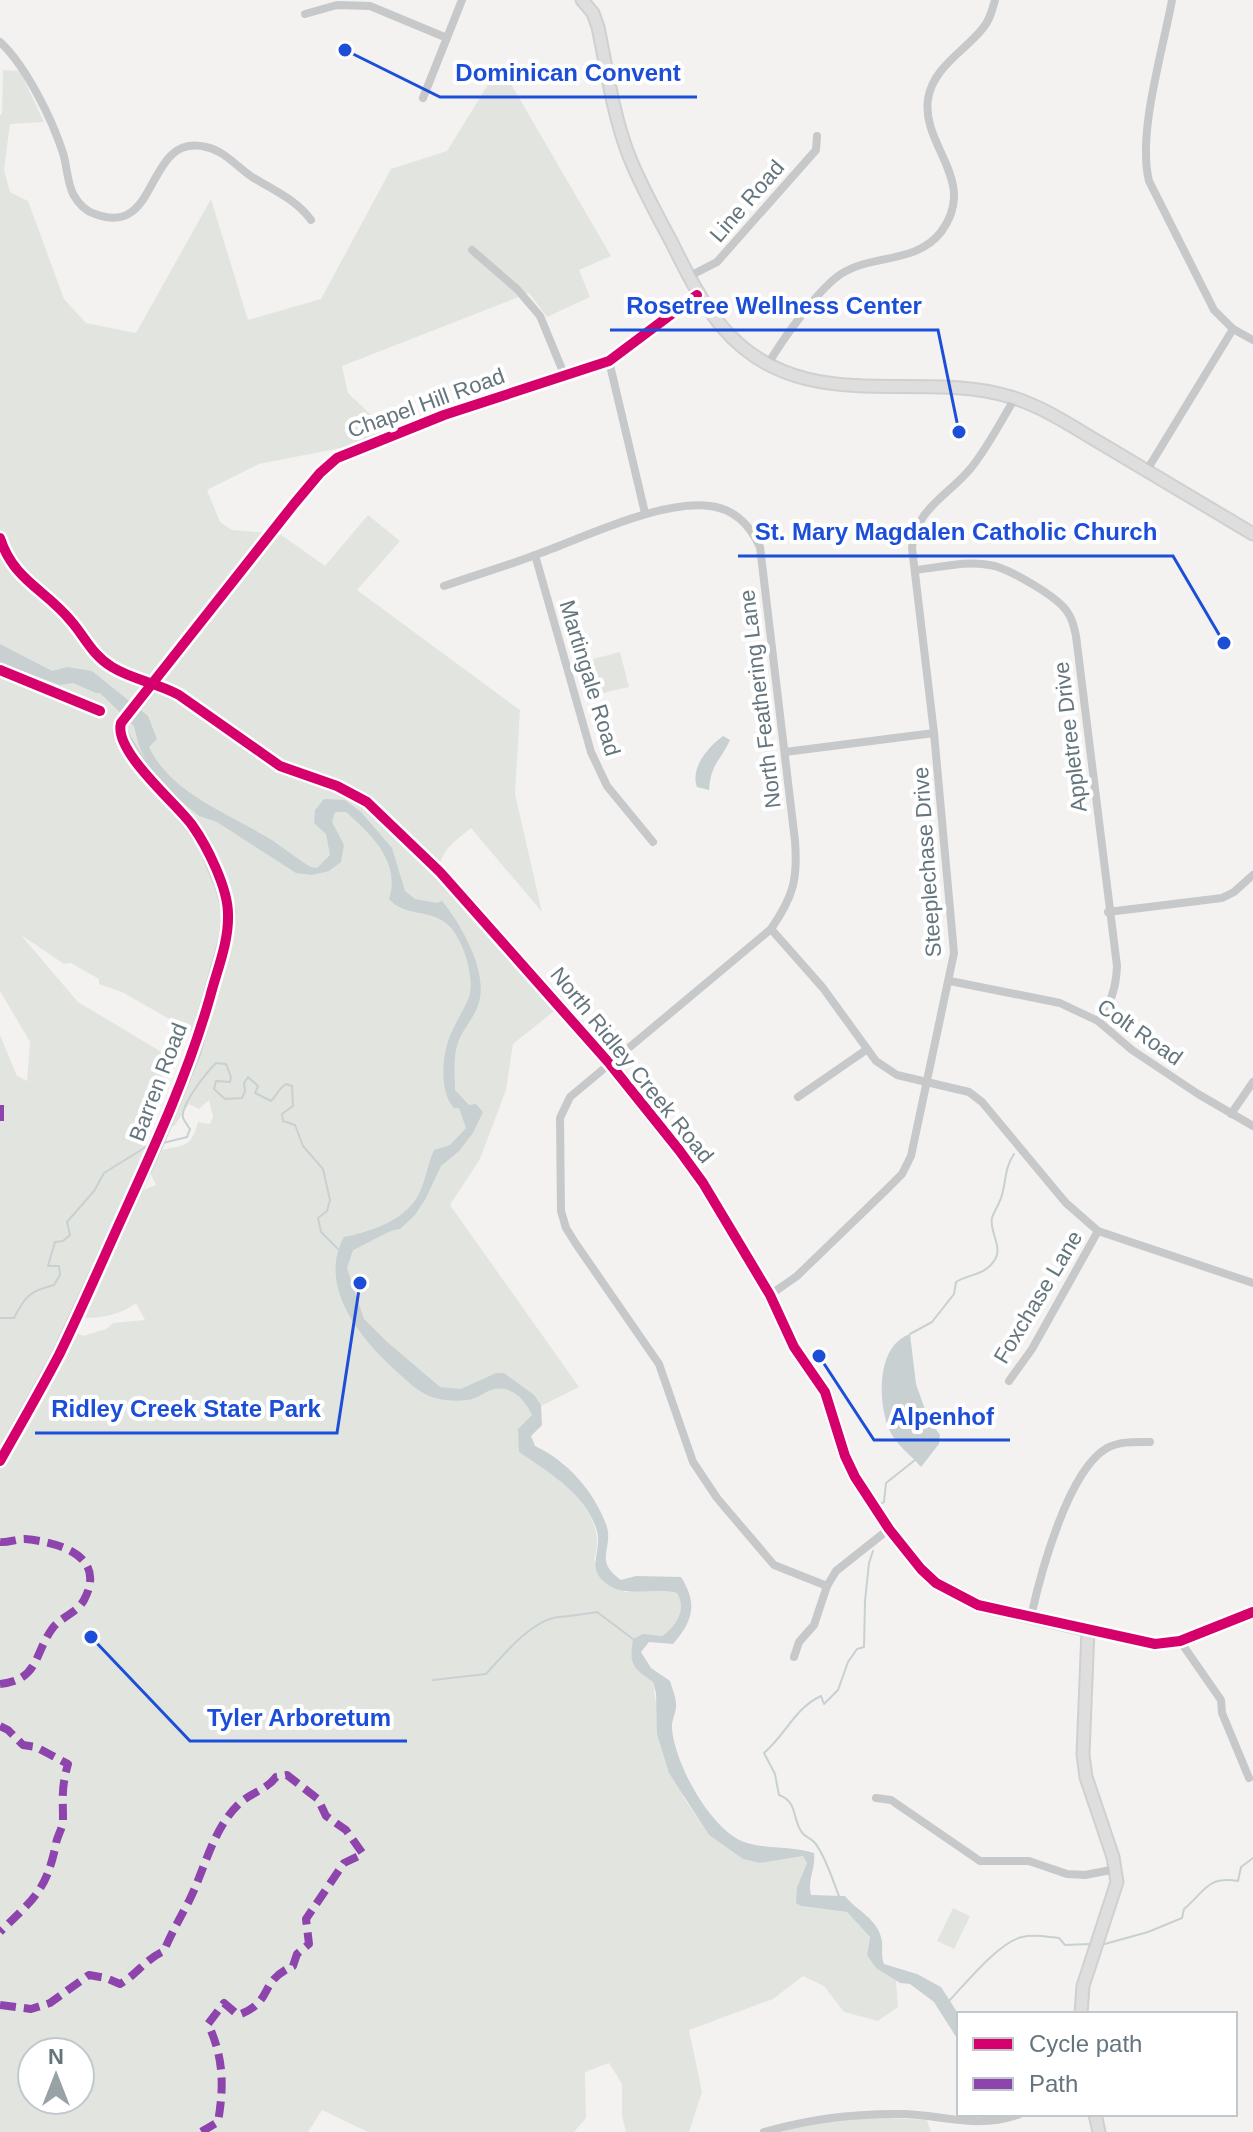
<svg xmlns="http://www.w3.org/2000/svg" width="1253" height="2132" font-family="Arial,sans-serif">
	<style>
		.green { fill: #e2e5df; fill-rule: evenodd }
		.water { fill: #c8d0d2 }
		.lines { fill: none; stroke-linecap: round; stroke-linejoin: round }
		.stream { stroke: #c8d0d2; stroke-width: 2 }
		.secondary-casing { stroke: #d0d0d0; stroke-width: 15 }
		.street { stroke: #c7c8c9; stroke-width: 8 }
		.secondary { stroke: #dddedd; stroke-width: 11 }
		.quiet { stroke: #8e44ad; stroke-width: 8; stroke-dasharray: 16 8; stroke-linecap: butt }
		.cycleway-casing { stroke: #fff; stroke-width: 15 }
		.cycleway { stroke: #d6006c; stroke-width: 10 }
		.labels { text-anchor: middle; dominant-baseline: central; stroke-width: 8; stroke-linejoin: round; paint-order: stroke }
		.street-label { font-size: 22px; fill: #65757e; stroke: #fff }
		.leader { fill: none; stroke: #1d4ed8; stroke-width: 3 }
		.callout-dot { fill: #1d4ed8; stroke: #fff; stroke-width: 3 }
		.callout-label { font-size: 24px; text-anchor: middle; font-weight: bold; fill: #1d4ed8; stroke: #fff; stroke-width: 8; stroke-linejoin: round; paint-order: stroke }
	</style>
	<rect width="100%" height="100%" fill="#f3f2f1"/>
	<g class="green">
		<path d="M500,65L611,256L579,270L590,297L547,317L529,293L342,366L348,393L387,430L341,448L259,464L207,490L220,522L232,530L280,534L325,566L368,515L400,541L357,590L520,710L515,794L542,912L471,828C458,839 438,851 440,871C443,892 538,986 558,1008L513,1044L506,1090L480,1159L450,1205L579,1387L541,1406L512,1391L525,1401L532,1415L519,1452C554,1475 611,1511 594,1560L625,1592L649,1589L677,1593C687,1610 676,1626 662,1636L643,1635L634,1639L653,1682L656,1704L684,1798L709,1835L743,1859L760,1863L803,1856L807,1863L797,1887L801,1906L847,1912L870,1937L867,1955L876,1968L896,1980L898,2007L878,2021L844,2012L824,1986L803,1976L773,1999L689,2030L702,2092L689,2132H626L622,2116V2084L609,2063L585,2072L586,2118L574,2132H368L322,2110L308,2132H0V1035L17,1076L27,1081L30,1042L0,991V115L2,114L3,70L20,71L44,122L10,124L4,170L10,192L28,201L64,299L86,323L136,333L211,199L248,320L321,299L391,169L447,151ZM21,935L64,964L71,963L99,979V984L122,992L192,1032L198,1056L167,1129L175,1125L189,1104L199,1109L209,1100L213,1117L210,1124L198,1122C191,1150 182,1144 159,1151L149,1170L156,1185L141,1191L85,1313V1318C102,1318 123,1314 136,1303L145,1320L113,1323L106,1329L83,1336L75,1332L158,1140L142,1133L170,1057L78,1002ZM32,2052H80V2100H32Z"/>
		<polygon points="620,652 629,687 594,695 586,661"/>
		<polygon points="953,1908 970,1916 954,1949 937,1941"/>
		<polygon points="871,2117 927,2120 931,2132 772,2132 787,2127"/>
	</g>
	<g class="water">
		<path d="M0,644L52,671L67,667L92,671L148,716L157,739L149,747C170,792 225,812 265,836C281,845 295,858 311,867L317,868L330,855L326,834L314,823L315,810L324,799L345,800L361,812L392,848L405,891L415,899L437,903L442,901C461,924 488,971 479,1002C475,1018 461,1030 457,1046C453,1059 455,1076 455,1090L469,1105L476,1104L483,1112L473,1133L459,1151L441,1166L426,1198L415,1215L400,1229C390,1229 365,1245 353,1250L347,1268L364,1319L386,1341L440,1387L461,1389L496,1373H504L534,1395L541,1405L542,1425L531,1436L535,1446C567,1461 593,1490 606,1524C615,1548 592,1560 621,1580L636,1576L681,1577C698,1604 693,1621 673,1644L649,1642L641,1652L651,1668L670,1681C672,1688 676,1697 676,1704C677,1712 671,1721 672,1728C674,1763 712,1833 747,1843C768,1849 792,1846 814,1853C816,1868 807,1881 811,1895L845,1896C856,1910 876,1918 881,1937C884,1947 880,1954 884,1964L917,1974L941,1987L959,2015V2046L958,2040L934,2002L910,1984L900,1983L876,1968L867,1955L870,1937L847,1912L801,1906L796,1903L797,1887L807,1863L803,1856L760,1863L743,1859L709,1835L669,1773L657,1734L656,1693L653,1682C632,1667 629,1665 633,1639L643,1634L662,1636C676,1626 687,1610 677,1593C656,1587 628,1597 610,1586C583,1570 603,1553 597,1531C587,1495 547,1471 519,1452L518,1429L532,1415C525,1400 513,1386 495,1389C487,1390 480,1397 472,1399C461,1402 441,1401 429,1396C417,1391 405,1379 395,1370C360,1338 317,1286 344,1237C369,1232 401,1222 416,1199C425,1186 427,1165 434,1150L450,1145L466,1128L459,1108H454C439,1092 442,1055 450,1036C455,1023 464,1010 469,997C474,982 467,956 460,942C442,902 409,922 389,899C401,862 371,834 346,812H335L332,822L344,845L341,862L329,871L312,875L296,873L217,822L199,816L172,794L148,765L139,746L134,726L100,693H96L73,683L60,685L0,663Z"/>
		<path d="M723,736L730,740C720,762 711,763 709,790L697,787C690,768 708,747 723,736Z"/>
		<path d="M910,1334L916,1384L928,1418L940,1435L939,1444L921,1467C911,1455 895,1444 889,1429C878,1401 876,1346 910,1334Z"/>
	</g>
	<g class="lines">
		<g class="stream">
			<path d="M163,1143L187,1137L190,1129C189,1128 184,1120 183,1118C180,1105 207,1072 216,1063L226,1064L231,1077L230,1082L216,1081L214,1089L225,1099L242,1098L245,1091L244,1083L248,1077L258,1086L255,1093L271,1101C277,1095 279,1088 286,1084L292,1086L293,1106L282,1114L283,1121L295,1125L303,1146L323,1169L330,1200L327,1211L318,1218L321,1232L338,1249"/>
			<path d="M0,1318H14C25,1296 30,1291 54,1285L60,1275L59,1266H48L55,1242L63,1241L70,1235L67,1222L94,1191L104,1173L149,1145"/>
			<path d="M910,1334L932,1322L954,1294L956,1282C969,1274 985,1275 994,1261C1004,1247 989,1233 992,1218C994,1211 1000,1203 1002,1195C1006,1180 1005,1167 1014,1154"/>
			<polyline points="879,1505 884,1502 886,1483 915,1460"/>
			<path d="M433,1680L486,1674C503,1655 533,1619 559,1617C572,1616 584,1614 597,1612L633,1639"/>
			<path d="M839,1896C833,1881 825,1855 815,1843C811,1838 804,1837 801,1831C792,1818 798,1802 779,1795L775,1774L764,1753C786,1734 795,1708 821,1696L824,1704L838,1690L848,1662L857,1649L864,1647L865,1601L869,1563L873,1551"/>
			<path d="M1101,1945L1148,1932L1182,1918L1184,1909C1205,1892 1206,1876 1238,1881L1241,1867L1253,1858"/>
			<path d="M948,2002C966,1983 999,1942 1022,1937C1035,1934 1047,1937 1059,1938L1065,1945L1091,1944"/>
		</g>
		<defs>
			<g id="secondary">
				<path d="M582,0L593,13L598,27C607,70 613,115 629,156C641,186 657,215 672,243C703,306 732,361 807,379C874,395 945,377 1011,397C1044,407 1073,427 1102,444C1153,474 1203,504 1253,534"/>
				<path d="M0,538C14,581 45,589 71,621C85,637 92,655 112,667C133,680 158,683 179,695L280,766L337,786L367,802L440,872L610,1064L679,1150L703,1183L770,1295L794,1347L825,1392L845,1456L855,1477L889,1529L921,1569L936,1583L978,1605L1088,1630L1083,1755L1086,1777L1113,1857L1117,1882L1083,1986L1081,2014"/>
				<polyline points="0,1461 58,1356 158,1140 194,1052 226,938 229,912 222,886 205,845 190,823 143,770 120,733 121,723 152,685"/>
				<polyline points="1095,2114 1099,2132"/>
			</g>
		</defs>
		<use href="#secondary" class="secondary-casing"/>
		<g class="street">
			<path d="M1172,0C1163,50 1137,134 1149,181L1214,310L1233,329L1253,340"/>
			<polyline points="305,14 337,5 370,6 447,38"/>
			<path d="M0,42C26,66 52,119 63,153C67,166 67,181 73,194C78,203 85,211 95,214C161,239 144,132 206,147C225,151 237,167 252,177C272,189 297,200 311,220"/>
			<polyline points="423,98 462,0"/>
			<polyline points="472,250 517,289 540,316 564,374"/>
			<polyline points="688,277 717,262 816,150 817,136"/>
			<polyline points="609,361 645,513"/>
			<path d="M768,364C783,339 818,289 841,274C872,254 916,264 941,232C979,181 921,146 928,99C933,67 965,51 983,28C990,20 992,10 995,0"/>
			<polyline points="1147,470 1233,329"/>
			<polyline points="535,555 591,752 607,786 653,842"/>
			<path d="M915,570C938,568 966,560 990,565C1008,568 1059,597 1068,613C1073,620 1074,628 1076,636L1117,966C1116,988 1111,1004 1098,1021"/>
			<path d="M444,586C475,575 507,566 538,554C585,537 660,500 710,506C735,509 750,525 760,547L795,841C798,880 793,897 771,929L570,1097L560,1118L561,1211L566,1228L576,1244L659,1364L693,1462L717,1498L774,1565L827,1586"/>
			<polyline points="0,670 100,711"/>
			<polyline points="152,685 294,504 320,473 337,458 444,415 609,361 697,295"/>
			<polyline points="785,752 934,733"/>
			<polyline points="1108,912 1222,898 1234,892 1253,875"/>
			<polyline points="771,929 823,988 876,1061 897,1075 969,1092 982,1102 1066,1203 1098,1231 1253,1283"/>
			<polyline points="950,981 1060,1003 1098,1021 1132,1050 1198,1094 1253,1126"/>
			<polyline points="798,1097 866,1050"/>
			<polyline points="1231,1114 1253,1082"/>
			<path d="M770,1295L797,1276L887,1189L902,1174L911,1156L954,953L934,733L912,548C915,509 948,496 971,468C988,447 1001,421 1015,398"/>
			<polyline points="1009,1381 1032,1349 1098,1231"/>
			<path d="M1031,1617C1040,1575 1068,1470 1107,1448C1120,1441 1136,1442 1150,1442"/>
			<polyline points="1088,1630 1134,1641 1167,1645 1253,1612"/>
			<polyline points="1180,1641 1221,1700 1222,1713 1249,1778"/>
			<polyline points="794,1657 799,1642 814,1625 827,1586 836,1571 889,1529"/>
			<polyline points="876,1798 891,1800 980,1861 1029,1861 1067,1874 1085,1875 1116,1869"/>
			<path d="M764,2132C809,2119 858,2113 905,2114C948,2116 977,2129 1020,2114"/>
		</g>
		<use href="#secondary" class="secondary"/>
		<g class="quiet">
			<polyline points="0,1105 0,1128"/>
			<path d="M0,1542C8,1543 16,1539 25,1539C57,1542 108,1555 84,1600C77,1613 59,1618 52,1629C34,1654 39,1680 0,1684"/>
			<path d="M0,1726L8,1730L23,1745L36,1747L68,1764C61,1789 63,1796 63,1820C63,1828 57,1836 56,1844C46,1892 33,1899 0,1932"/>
			<path d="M0,2005L31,2009L50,2003L89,1975L106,1978L120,1984C136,1975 146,1959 164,1951C171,1934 180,1918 189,1901C205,1869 213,1827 241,1802C253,1792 266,1790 276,1777L287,1775L318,1799L326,1816L346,1830L363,1854L344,1863L306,1919L309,1944L297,1954L293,1966C257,1982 275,2002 238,2015L224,2003L208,2024C224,2058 224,2086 218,2122L201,2132"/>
		</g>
		<defs>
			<g id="cycleway">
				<path d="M0,538C14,581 45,589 71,621C85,637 92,655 112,667C133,680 158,683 179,695L280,766L337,786L367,802L440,872L610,1064L679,1150L703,1183L770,1295L794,1347L825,1392L845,1456L855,1477L889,1529L921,1569L936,1583L978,1605L1155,1644L1180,1641L1253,1612"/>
				<polyline points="0,670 100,711"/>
				<path d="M0,1461C20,1426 40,1391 59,1355C82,1308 103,1259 125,1211C157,1141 189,1071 210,997C217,970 229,942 228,914C228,888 207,846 192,825C176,803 113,751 121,723L294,504L320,473L337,458L444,415L609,361L697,295"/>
			</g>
		</defs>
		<use href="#cycleway" class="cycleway-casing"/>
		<use href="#cycleway" class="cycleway"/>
	</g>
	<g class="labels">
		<g class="street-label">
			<text transform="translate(747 201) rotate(-49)">Line Road</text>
			<text transform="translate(426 403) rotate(-20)">Chapel Hill Road</text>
			<text transform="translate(590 678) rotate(73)">Martingale Road</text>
			<text transform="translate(760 699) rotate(-97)">North Feathering Lane</text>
			<text transform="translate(1070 737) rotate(-97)">Appletree Drive</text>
			<text transform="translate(927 862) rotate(-94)">Steeplechase Drive</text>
			<text transform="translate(1140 1032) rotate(35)">Colt Road</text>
			<text transform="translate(632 1065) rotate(51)">North Ridley Creek Road</text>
			<text transform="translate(158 1082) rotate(-69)">Barren Road</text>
			<text transform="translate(1038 1297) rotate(-59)">Foxchase Lane</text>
		</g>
	</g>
	<path class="leader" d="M345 50L440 97H697M959 432L938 330H610M1224 643L1173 556H738M360 1283L337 1433H35M819 1356L874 1440H1010M91 1637L190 1741H407"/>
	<g class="callout-dot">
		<circle cx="345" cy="50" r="8"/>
		<circle cx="959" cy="432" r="8"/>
		<circle cx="1224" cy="643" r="8"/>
		<circle cx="360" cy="1283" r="8"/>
		<circle cx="819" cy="1356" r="8"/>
		<circle cx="91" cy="1637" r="8"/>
	</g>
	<g class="callout-label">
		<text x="568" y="81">Dominican Convent</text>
		<text x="774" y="314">Rosetree Wellness Center</text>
		<text x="956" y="540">St. Mary Magdalen Catholic Church</text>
		<text x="186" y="1417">Ridley Creek State Park</text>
		<text x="942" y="1425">Alpenhof</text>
		<text x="299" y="1726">Tyler Arboretum</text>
	</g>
	<rect x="957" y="2012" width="280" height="104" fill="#ffffff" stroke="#c1c8cb" stroke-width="2"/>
	<rect x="973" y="2038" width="40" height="12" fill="#d6006c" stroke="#c1c8cb" stroke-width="2"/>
	<text x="1029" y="2052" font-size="24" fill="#65757e">Cycle path</text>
	<rect x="973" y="2078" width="40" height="12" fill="#8e44ad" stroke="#c1c8cb" stroke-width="2"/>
	<text x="1029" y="2092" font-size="24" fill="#65757e">Path</text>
	<g transform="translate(56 2076)"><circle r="38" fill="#ffffff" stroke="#c1c8cb" stroke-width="2"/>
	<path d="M0-6L14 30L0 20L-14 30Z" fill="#97a1a6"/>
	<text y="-12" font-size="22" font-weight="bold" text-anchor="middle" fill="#65757e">N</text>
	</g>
</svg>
